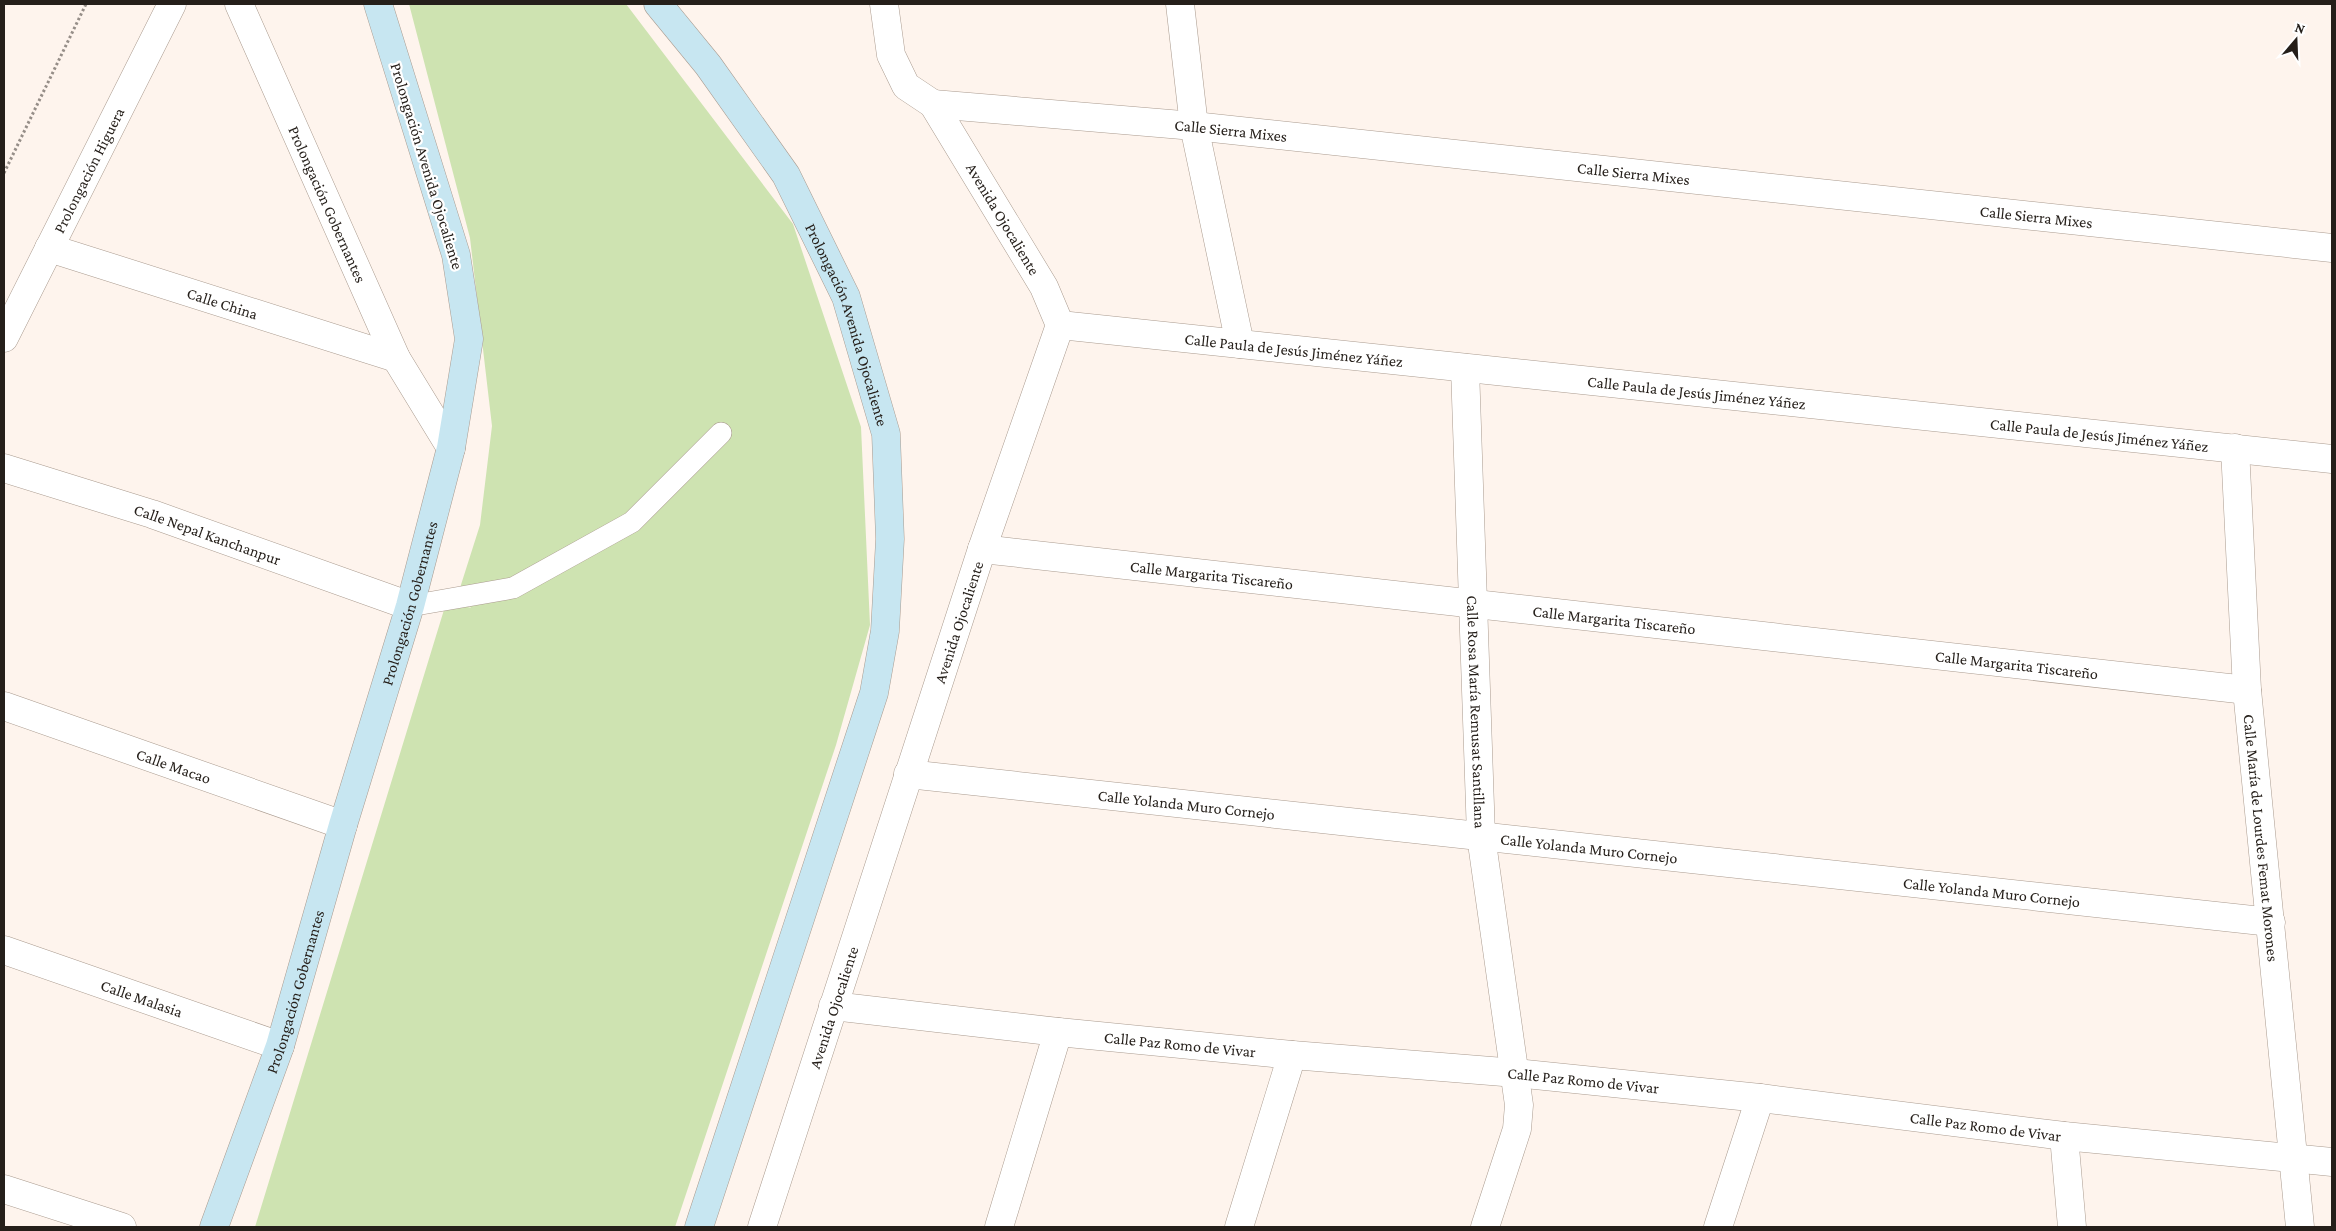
<svg xmlns="http://www.w3.org/2000/svg" width="2336" height="1231" font-family="'Crimson Pro',serif">
	<style>
		.green { fill: #cee3b1 }
		.lines { fill: none; stroke-linecap: round; stroke-linejoin: round }
		.lane-casing { stroke: #aa9b8f; stroke-width: 22 }
		.street-casing { stroke: #aa9b8f; stroke-width: 29 }
		.secondary-casing { stroke: #aa9b8f; stroke-width: 29 }
		.path { stroke: #968e88; stroke-width: 3; stroke-dasharray: 2.5 2.5; stroke-linecap: butt }
		.lane { stroke: #fff; stroke-width: 21 }
		.street { stroke: #fff; stroke-width: 28 }
		.secondary { stroke: #c7e6f1; stroke-width: 28 }
		.labels { text-anchor: middle; dominant-baseline: central; stroke-width: 4.5; stroke-linejoin: round; paint-order: stroke }
		.street-label { font-size: 16px; fill: #251f1a; stroke: #fff }
	</style>
	<rect width="100%" height="100%" fill="#fef4ed"/>
	<polygon class="green" points="409,4 626,4 793,224 861,427 870,625 836,745 675,1227 255,1227 447,600 471,608 459,591 480,525 492,426 470,238"/>
	<g class="lines">
		<defs>
			<polyline id="lane" points="410,606 513,588 632,522 721,433"/>
			<g id="street">
				<path id="s1" d="M239,4L396,358L451,448"/>
				<polyline points="1180,4 1194,126 1240,344"/>
				<path id="s2" d="M933,104L1194,126L2332,248"/>
				<path id="s3" d="M49,248L396,358"/>
				<path id="s4" d="M1060,325L2332,459"/>
				<path id="s5" d="M4,338L172,4"/>
				<path id="s6" d="M1465,368L1481,836L1519,1105L1517,1129L1485,1227"/>
				<path id="s7" d="M2235,448L2247,690L2300,1227"/>
				<path id="s8" d="M4,468L152,514L410,606"/>
				<path id="s9" d="M982,549L2247,690"/>
				<path id="s10" d="M4,706L343,825"/>
				<path id="s11" d="M908,774L2271,922"/>
				<path id="s12" d="M4,950L280,1046"/>
				<path id="s13" d="M833,1006L1058,1032L1292,1055L1516,1073L1760,1098L2064,1136L2332,1162"/>
				<polyline points="2064,1136 2072,1227"/>
				<polyline points="4,1189 122,1227"/>
				<path id="s14" d="M762,1227L982,549L1060,325L1044,287L933,104L906,86L891,55L884,4"/>
				<polyline points="999,1227 1058,1032"/>
				<polyline points="1239,1227 1292,1055"/>
				<polyline points="1718,1227 1760,1098"/>
			</g>
			<g id="secondary">
				<path id="s15" d="M658,4L708,65L786,175L846,297L886,434L890,539L885,631L874,693L699,1227"/>
				<path id="s16" d="M214,1227L280,1046L343,825L410,606L451,448L469,339L456,255L378,4"/>
			</g>
		</defs>
		<use href="#lane" class="lane-casing"/>
		<use href="#street" class="street-casing"/>
		<use href="#secondary" class="secondary-casing"/>
		<polyline class="path" points="4,173 86,4"/>
		<use href="#lane" class="lane"/>
		<use href="#street" class="street"/>
		<use href="#secondary" class="secondary"/>
	</g>
	<g class="labels">
		<g class="street-label">
			<text stroke="none"><textPath href="#s2" startOffset="299">Calle Sierra Mixes</textPath></text>
			<text transform="translate(427 166) rotate(73)">Prolongación Avenida Ojocaliente</text>
			<text stroke="none"><textPath href="#s5" startOffset="188">Prolongación Higuera</textPath></text>
			<text stroke="none"><textPath href="#s2" startOffset="704">Calle Sierra Mixes</textPath></text>
			<text stroke="none"><textPath href="#s1" startOffset="219">Prolongación Gobernantes</textPath></text>
			<text stroke="none"><textPath href="#s2" startOffset="1109">Calle Sierra Mixes</textPath></text>
			<text transform="translate(1003 219) rotate(59)">Avenida Ojocaliente</text>
			<text stroke="none"><textPath href="#s3" startOffset="182">Calle China</textPath></text>
			<text stroke="none"><textPath href="#s15" startOffset="376">Prolongación Avenida Ojocaliente</textPath></text>
			<text stroke="none"><textPath href="#s4" startOffset="235">Calle Paula de Jesús Jiménez Yáñez</textPath></text>
			<text stroke="none"><textPath href="#s4" startOffset="640">Calle Paula de Jesús Jiménez Yáñez</textPath></text>
			<text stroke="none"><textPath href="#s4" startOffset="1045">Calle Paula de Jesús Jiménez Yáñez</textPath></text>
			<text stroke="none"><textPath href="#s8" startOffset="214">Calle Nepal Kanchanpur</textPath></text>
			<text stroke="none"><textPath href="#s9" startOffset="231">Calle Margarita Tiscareño</textPath></text>
			<text stroke="none"><textPath href="#s16" startOffset="654">Prolongación Gobernantes</textPath></text>
			<text stroke="none"><textPath href="#s9" startOffset="636">Calle Margarita Tiscareño</textPath></text>
			<text stroke="none"><textPath href="#s14" startOffset="636">Avenida Ojocaliente</textPath></text>
			<text stroke="none"><textPath href="#s9" startOffset="1041">Calle Margarita Tiscareño</textPath></text>
			<text stroke="none"><textPath href="#s6" startOffset="344">Calle Rosa María Remusat Santillana</textPath></text>
			<text stroke="none"><textPath href="#s10" startOffset="180">Calle Macao</textPath></text>
			<text stroke="none"><textPath href="#s11" startOffset="280">Calle Yolanda Muro Cornejo</textPath></text>
			<text stroke="none"><textPath href="#s7" startOffset="391">Calle María de Lourdes Femat Morones</textPath></text>
			<text stroke="none"><textPath href="#s11" startOffset="685">Calle Yolanda Muro Cornejo</textPath></text>
			<text stroke="none"><textPath href="#s11" startOffset="1090">Calle Yolanda Muro Cornejo</textPath></text>
			<text stroke="none"><textPath href="#s16" startOffset="249">Prolongación Gobernantes</textPath></text>
			<text stroke="none"><textPath href="#s12" startOffset="146">Calle Malasia</textPath></text>
			<text stroke="none"><textPath href="#s14" startOffset="231">Avenida Ojocaliente</textPath></text>
			<text stroke="none"><textPath href="#s13" startOffset="349">Calle Paz Romo de Vivar</textPath></text>
			<text stroke="none"><textPath href="#s13" startOffset="754">Calle Paz Romo de Vivar</textPath></text>
			<text stroke="none"><textPath href="#s13" startOffset="1159">Calle Paz Romo de Vivar</textPath></text>
		</g>
	</g>
	<rect width="2336" height="1231" fill="none" stroke="#251f1a" stroke-width="10"/>
	<g transform="translate(2296 40) rotate(19)" stroke="#ffffff" stroke-width="4" paint-order="stroke">
	<path d="M0-4L9 19L0 12L-9 19Z" fill="#251f1a"/>
	<text y="-8" font-size="14" font-weight="bold" text-anchor="middle" fill="#251f1a">N</text>
	</g>
</svg>
